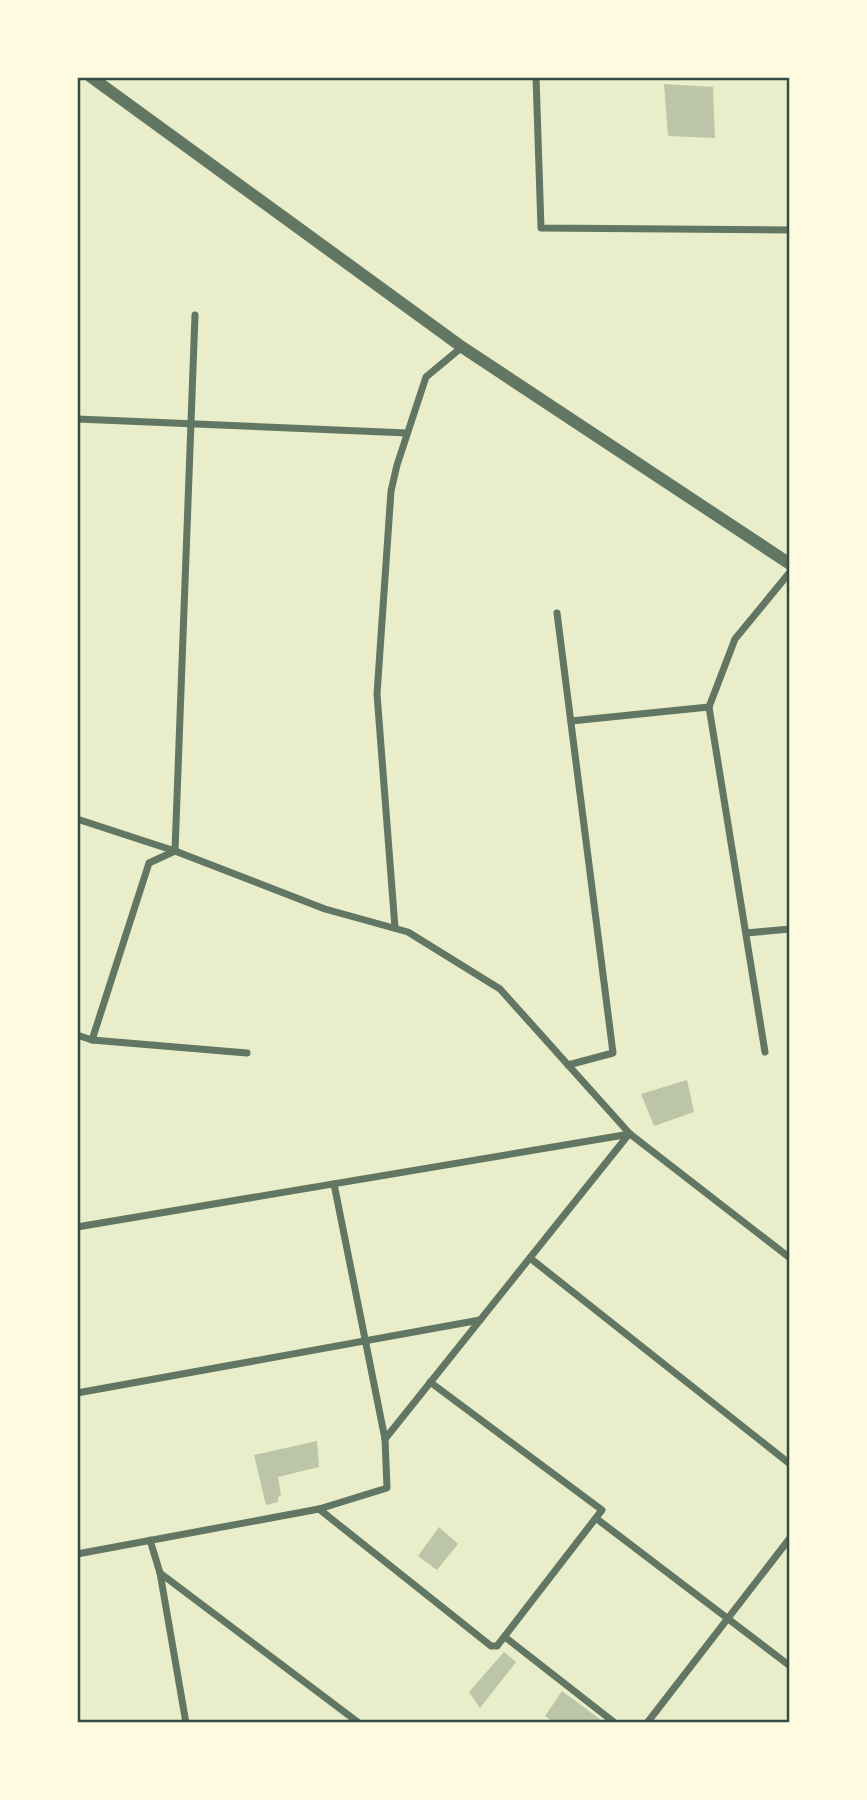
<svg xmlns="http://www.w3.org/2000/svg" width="867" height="1800" font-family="Helvetica,sans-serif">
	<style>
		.building { fill: #bcc5a7 }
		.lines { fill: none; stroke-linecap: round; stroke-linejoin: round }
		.minor { stroke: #617663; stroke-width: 7 }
		.tertiary { stroke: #617663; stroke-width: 12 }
		.neatline { fill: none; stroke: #344e41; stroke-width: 2.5 }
	</style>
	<rect width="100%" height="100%" fill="#e9edc9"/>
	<g class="building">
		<polygon points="664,84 713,87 715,138 668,136"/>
		<polygon points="687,1080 694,1112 654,1126 641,1094"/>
		<polygon points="317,1441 319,1467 278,1477 281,1495 278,1497 278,1502 266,1505 254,1455"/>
		<polygon points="439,1527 458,1544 437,1570 418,1556"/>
		<polygon points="504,1652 516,1662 480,1708 469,1692"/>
		<polygon points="562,1691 601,1720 599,1723 555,1723 545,1716"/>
	</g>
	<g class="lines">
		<g class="minor">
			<polyline points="536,77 541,228 790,230"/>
			<polyline points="77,419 407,433"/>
			<polyline points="557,613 613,1053 568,1065"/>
			<polyline points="571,721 709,707"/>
			<polyline points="77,819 175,851 325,909 408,932 500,989 630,1134 790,1258"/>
			<polyline points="395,928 377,694 391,491 397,465 426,377 462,347"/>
			<polyline points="746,933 790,929"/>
			<polyline points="77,1035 92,1040 247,1053"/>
			<polyline points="92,1040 149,863 175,851 195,315"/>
			<polyline points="765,1052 709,707 735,639 790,572"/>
			<polyline points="77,1227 630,1134"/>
			<polyline points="530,1258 790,1464"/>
			<polyline points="77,1393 480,1320"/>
			<polyline points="385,1439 629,1134"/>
			<polyline points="319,1509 491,1646 497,1646 602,1510 430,1382"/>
			<polyline points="597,1519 790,1666"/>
			<polyline points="150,1540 160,1573 359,1723"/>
			<polyline points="77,1554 319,1509 387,1488 385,1439 334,1184"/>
			<polyline points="160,1573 186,1723"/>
			<polyline points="505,1637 615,1723"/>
			<polyline points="647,1723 790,1538"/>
		</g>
		<polyline class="tertiary" points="91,77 462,347 790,564"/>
	</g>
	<rect width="867" height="1800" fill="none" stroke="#fefae0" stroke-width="158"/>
	<rect x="79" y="79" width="709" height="1642" class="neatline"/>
</svg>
